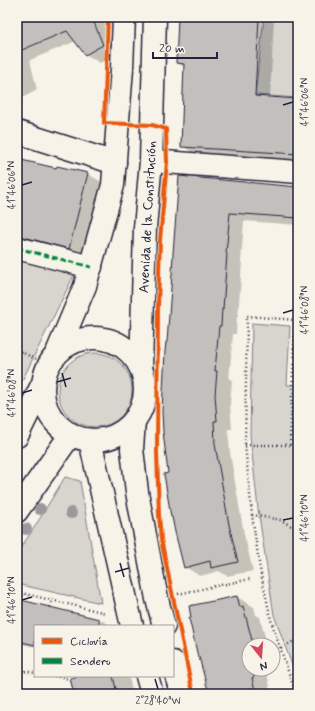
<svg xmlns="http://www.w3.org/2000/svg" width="315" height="711" font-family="Mynerve,sans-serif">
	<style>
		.green { fill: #d8d5cf; stroke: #7d7c85 }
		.shadow { fill: #0003 }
		.building { fill: #c2bfbd; stroke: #22223b }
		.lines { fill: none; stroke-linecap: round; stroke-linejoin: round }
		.minor-casing { stroke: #22223b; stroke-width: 25 }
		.path { stroke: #22223b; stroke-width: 2.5; stroke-dasharray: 1 3; stroke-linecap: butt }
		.minor { stroke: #f7f3e8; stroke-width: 22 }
		.quiet { stroke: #00873e; stroke-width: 3; stroke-dasharray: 6 3; stroke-linecap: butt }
		.cycleway-casing { stroke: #f7f3e8; stroke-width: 6 }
		.cycleway { stroke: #e8590c; stroke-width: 4 }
		.tree { fill: #9b999d }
		.ticks { fill: none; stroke: #22223b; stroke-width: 1.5 }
		.labels { text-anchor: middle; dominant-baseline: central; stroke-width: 3; stroke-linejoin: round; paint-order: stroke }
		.street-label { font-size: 14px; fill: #22223b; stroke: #f7f3e8 }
		.neatline { fill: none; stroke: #22223b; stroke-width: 1.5 }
		.ticks-label { font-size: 10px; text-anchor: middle; fill: #22223b }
	</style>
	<rect width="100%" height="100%" fill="#f7f3e8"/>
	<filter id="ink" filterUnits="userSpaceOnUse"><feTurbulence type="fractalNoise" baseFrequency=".025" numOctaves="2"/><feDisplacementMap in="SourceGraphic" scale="8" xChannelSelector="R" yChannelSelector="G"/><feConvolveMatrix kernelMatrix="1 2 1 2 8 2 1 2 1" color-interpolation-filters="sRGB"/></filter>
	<g filter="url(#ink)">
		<g class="green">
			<polygon points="264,17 298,17 298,98 255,95"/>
			<polygon points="17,254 77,269 17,391"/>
			<polygon points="252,323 290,326 287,385 298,385 298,682 274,615 258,509 250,435"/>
			<circle cx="95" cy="390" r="37"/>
			<polygon points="65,477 80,481 101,603 17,584 17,553 34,528"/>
		</g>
		<g class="shadow">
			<polygon points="17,17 102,17 117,53 100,63 85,54 76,41 30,60 37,90 17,101"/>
			<polygon points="179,17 274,17 270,98 298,100 298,161 197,155 182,146 185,67 177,63"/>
			<polygon points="17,160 56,169 57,167 88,174 103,183 85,257 17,240"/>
			<polygon points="180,177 298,188 298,225 244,221 241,262 242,263 238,317 237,317 236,334 233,334 229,379 232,380 230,404 232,429 228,429 230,453 244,534 253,571 227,576 219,571 200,576 185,567 169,473 168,342"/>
			<polygon points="237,597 254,607 256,615 260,617 267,645 249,645 249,669 266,669 270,687 268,687 270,694 210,694 190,607"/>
			<polygon points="17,600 103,621 111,626 35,626 35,647 17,643"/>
			<polygon points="84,676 125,676 129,678 133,694 75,694"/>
		</g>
		<g class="building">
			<polygon points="17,17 99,17 93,20 103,45 85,55 67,31 17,52"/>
			<polygon points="178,17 259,17 255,96 298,99 298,154 181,147 184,64 176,63"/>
			<polygon points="17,159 56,168 57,166 88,173 69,249 20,236 17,236"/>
			<polygon points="179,176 298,187 298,218 230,213 226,253 227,254 223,309 222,309 221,326 219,326 215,371 217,371 215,395 217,421 214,421 215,444 229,525 238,562 211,568 210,561 184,568 175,532 172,517 171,517 164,474 168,473 163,432 162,411 165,351 166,342 167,342 172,274 173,253"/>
			<polygon points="237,596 240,607 243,606 253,644 246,646 249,657 249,669 252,669 254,677 252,678 256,694 209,694 199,657 198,657 189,618 191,618 189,606"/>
			<polygon points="17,599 99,619 99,626 35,626 35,645 17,641"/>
			<polygon points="80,676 113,676 117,694 74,694 70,678"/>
		</g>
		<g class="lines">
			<defs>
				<g id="minor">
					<polyline points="17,132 115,163"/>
					<polyline points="151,161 298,172"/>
					<polyline points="17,248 91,267"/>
					<circle cx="94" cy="389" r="51"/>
					<polyline points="56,355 85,286 113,185 122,68 124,17"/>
					<polyline points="141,368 145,228 151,161 155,17"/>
					<polyline points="134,421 132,449 137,492 157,599 164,626"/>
					<polyline points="17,436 44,381"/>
					<polyline points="90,440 132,626"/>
					<polyline points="17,511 71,434"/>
					<polyline points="173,662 178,682 182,694"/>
					<polyline points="147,676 152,694"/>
				</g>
			</defs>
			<use href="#minor" class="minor-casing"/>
			<g class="path">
				<polyline points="17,350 36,359"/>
				<polyline points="245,445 298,445"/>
				<polyline points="290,445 295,320 247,316 245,445 252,515 260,569 272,624 296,694"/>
				<polyline points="252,515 281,520 298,530"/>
				<polyline points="17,592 106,613"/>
				<polyline points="178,594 250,579"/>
				<polyline points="50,607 52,600"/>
				<polyline points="281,648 298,639"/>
				<polyline points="17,670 35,673"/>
				<polyline points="54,676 69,679"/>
			</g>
			<use href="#minor" class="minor"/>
			<polyline class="quiet" points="17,248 91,267"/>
			<defs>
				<polyline id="cycleway" points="108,17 104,123 152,125 166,129 167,162 160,240 158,309 157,452 159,515 161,539 191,684 194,694"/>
			</defs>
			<use href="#cycleway" class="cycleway-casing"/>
			<use href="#cycleway" class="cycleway"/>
		</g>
		<g class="tree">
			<circle cx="40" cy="509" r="6"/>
			<circle cx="71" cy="513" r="6"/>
			<circle cx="26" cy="529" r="6"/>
		</g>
	</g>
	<path class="ticks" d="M283,105L293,102M22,185L32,182M283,313L293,310M62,373L66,387M57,382L71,378M22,393L32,390M283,520L293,518M120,563L124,577M115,572L129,568M22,600L32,597M155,679L158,689"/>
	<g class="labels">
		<g class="street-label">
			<text transform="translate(148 217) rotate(-87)">Avenida de la Constitución</text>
		</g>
	</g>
	<rect width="315" height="711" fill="none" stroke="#f7f3e8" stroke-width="44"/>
	<rect x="34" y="625" width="140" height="52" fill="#f7f3e8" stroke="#a29fa3"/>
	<rect x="42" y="638" width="20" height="6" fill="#e8590c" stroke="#a29fa3"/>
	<text x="70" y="645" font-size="12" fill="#22223b">Ciclovía</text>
	<rect x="42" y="658" width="20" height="6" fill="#00873e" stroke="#a29fa3"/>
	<text x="70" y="665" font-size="12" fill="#22223b">Sendero</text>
	<g transform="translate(261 657) rotate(163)"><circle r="19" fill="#f7f3e8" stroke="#a29fa3"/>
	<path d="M0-3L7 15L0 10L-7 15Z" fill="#d1495b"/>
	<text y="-6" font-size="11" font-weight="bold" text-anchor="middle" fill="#22223b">N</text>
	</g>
	<path d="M153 52v6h64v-6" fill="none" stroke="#22223b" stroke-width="2"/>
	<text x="159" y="52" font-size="12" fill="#22223b" stroke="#f7f3e8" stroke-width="3" paint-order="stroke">20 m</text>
	<rect x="22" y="22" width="271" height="667" class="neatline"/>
	<g class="ticks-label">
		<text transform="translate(304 102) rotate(-90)" y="4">41°46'06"N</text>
		<text transform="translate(11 185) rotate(-90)" y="4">41°46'06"N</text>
		<text transform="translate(304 310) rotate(-90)" y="4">41°46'08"N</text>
		<text transform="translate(11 393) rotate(-90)" y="4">41°46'08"N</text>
		<text transform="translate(304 518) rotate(-90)" y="4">41°46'10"N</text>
		<text transform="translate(11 600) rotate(-90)" y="4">41°46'10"N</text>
		<text x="158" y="704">2°28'40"W</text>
	</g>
</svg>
